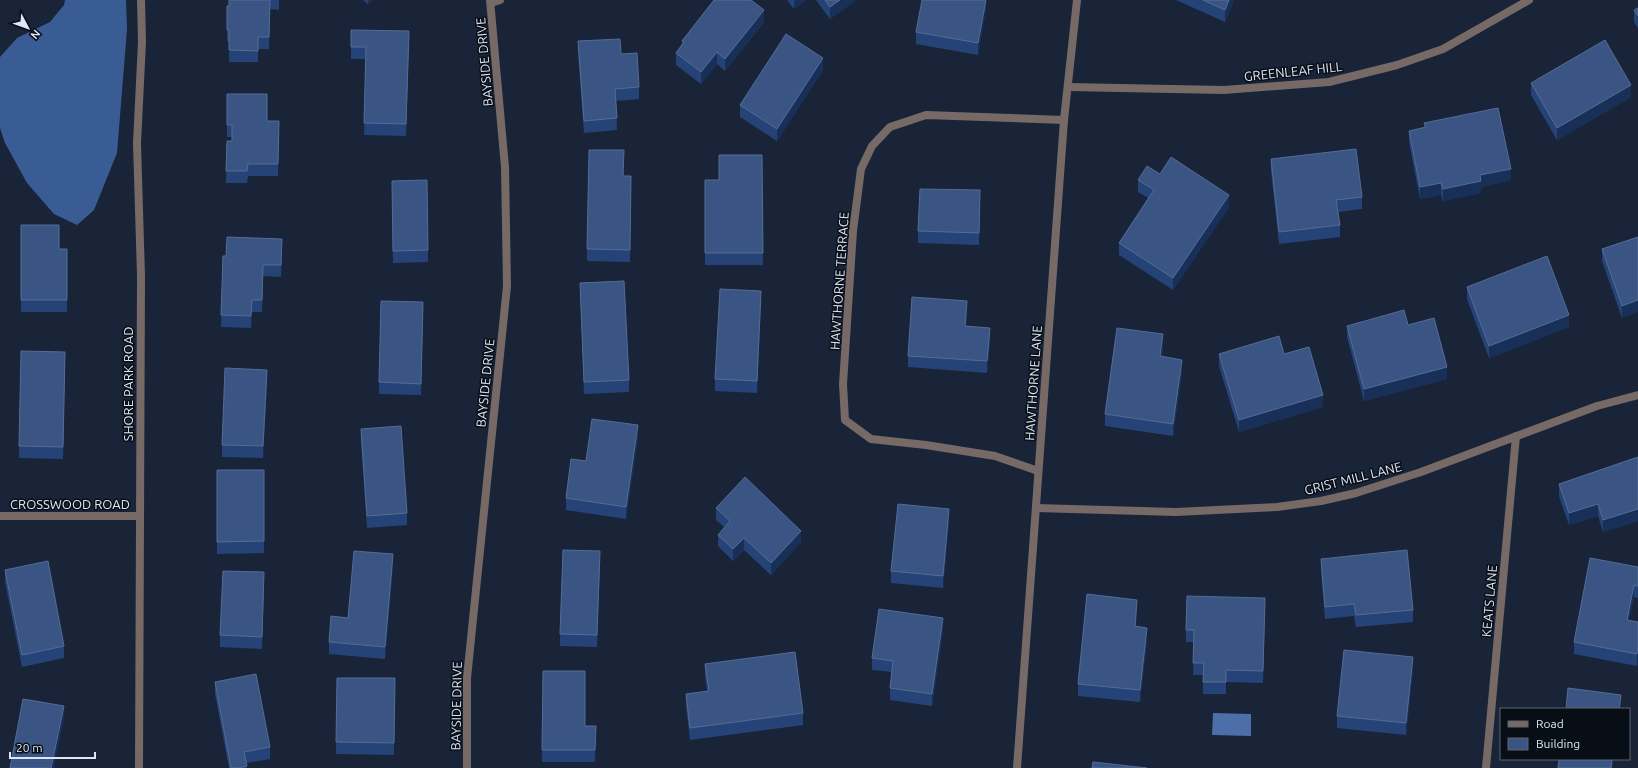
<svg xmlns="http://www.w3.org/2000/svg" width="1638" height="768" font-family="Ubuntu,sans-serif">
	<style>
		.forest { fill: #3a5c95 }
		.water { fill: #4c6faa }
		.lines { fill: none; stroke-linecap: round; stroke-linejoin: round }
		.minor { stroke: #776965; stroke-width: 8 }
		.wall { fill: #264377 }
		.shaded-wall { fill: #182f58 }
		.building { fill: #3a5584; stroke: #546c96 }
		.labels { text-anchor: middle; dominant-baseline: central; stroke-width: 3; stroke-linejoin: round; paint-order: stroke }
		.street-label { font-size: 13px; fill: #dfe7f5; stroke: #080e16 }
	</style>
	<rect width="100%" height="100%" fill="#192438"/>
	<polygon class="forest" points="65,0 126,0 127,29 117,153 94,210 77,225 54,214 27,183 5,143 0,128 0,57 17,38 50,22 64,5"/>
	<polygon class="water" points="1213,713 1251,714 1251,736 1212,735"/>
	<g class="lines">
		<g class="minor">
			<polyline points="491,3 500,0"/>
			<polyline points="1068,87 1224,90 1329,82 1397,65 1443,49 1529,0"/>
			<polyline points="1038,471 995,456 926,445 871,439 845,420 843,384 853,231 861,169 872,146 890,127 926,115 1064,120"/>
			<polyline points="1036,508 1176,512 1277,507 1321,501 1356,493 1421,472 1597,406 1638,395"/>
			<polyline points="0,516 140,516"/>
			<polyline points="139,768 141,276 137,143 142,42 141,0"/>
			<polyline points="467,768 467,678 507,286 505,167 490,0"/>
			<polyline points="1017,768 1064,120 1077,0"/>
			<polyline points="1486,768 1516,436"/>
		</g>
	</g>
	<g class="wall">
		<polygon points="229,0 279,0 279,10 270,9 269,49 258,49 258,62 229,62 229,42 227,41 227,6 229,6"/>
		<polygon points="363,0 372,0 368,4"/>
		<polygon points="787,0 806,0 794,9"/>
		<polygon points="816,0 856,0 830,19"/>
		<polygon points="986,0 986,9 978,55 916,44 916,32"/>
		<polygon points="1176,0 1234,0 1225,22"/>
		<polygon points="1638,8 1638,28 1634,22 1634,10"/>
		<polygon points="764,22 725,71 717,64 701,84 676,65 676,53 682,44 682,41"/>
		<polygon points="578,41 621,54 639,87 639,99 616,101 617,130 584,133 578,53"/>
		<polygon points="409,43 406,136 364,135 366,59 351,59 351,47"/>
		<polygon points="823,70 777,141 740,117 740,105"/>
		<polygon points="1531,83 1631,97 1557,140 1531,95"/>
		<polygon points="227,94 267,121 279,121 278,176 248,176 247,183 226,183 227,141 232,141 232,137 227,137"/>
		<polygon points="1424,123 1511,180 1481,187 1481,193 1443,201 1441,195 1420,199 1409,142 1409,131 1424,128"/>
		<polygon points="762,155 763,265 705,265 705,180 719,180"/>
		<polygon points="1271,159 1362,197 1362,209 1338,212 1340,225 1340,237 1279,244 1271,171"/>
		<polygon points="1160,174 1229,207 1173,290 1119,255 1119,243 1148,198 1138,192 1138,180"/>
		<polygon points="631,176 630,262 587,261 587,249"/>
		<polygon points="392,193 428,250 428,262 393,263"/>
		<polygon points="980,202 979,245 918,243 918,231"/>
		<polygon points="21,225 59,249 67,249 67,312 21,312"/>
		<polygon points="1638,237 1622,318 1602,261 1602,249"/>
		<polygon points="282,251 281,277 263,276 262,312 252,312 251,328 221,327 223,256"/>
		<polygon points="580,283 629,380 629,392 584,394"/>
		<polygon points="1467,287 1569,327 1489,358 1467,299"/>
		<polygon points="761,303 757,393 715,391 715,379"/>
		<polygon points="967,313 966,326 990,340 987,373 908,367 908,356"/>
		<polygon points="423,314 421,395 379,394 379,382"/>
		<polygon points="1408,325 1447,379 1364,401 1347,337 1347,326"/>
		<polygon points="1163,346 1162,357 1182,371 1173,436 1105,426 1105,414"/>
		<polygon points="1219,354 1323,407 1239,432 1219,366"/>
		<polygon points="65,363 63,459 19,458 19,446"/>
		<polygon points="267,382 263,458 222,457 222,445"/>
		<polygon points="361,429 407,513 407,525 367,528 361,441"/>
		<polygon points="638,437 626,519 566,510 566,498 586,461"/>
		<polygon points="1638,457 1638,521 1603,532 1598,516 1569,525 1559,496 1559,484"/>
		<polygon points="217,470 264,470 264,553 217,554"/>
		<polygon points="716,508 801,542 771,575 744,550 733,561 718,546 718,535 724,527 716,520"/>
		<polygon points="949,521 943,588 891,583 891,571"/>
		<polygon points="1321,559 1413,610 1413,622 1356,627 1354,616 1325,619 1321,571"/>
		<polygon points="600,563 597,647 560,646 560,634"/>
		<polygon points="393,566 385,659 329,654 329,642 348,618"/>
		<polygon points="1638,567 1638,598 1634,597 1629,620 1638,622 1638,659 1637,666 1574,654 1574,642"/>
		<polygon points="5,570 64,646 64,658 22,667 5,582"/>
		<polygon points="264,584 262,649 220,647 220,635"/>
		<polygon points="1265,610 1263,683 1226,682 1226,694 1203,694 1203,675 1193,675 1194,642 1186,642 1186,630"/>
		<polygon points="1137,611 1136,626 1147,640 1140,702 1078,696 1078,684"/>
		<polygon points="943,630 932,706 890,700 890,688 892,672 872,670 872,658"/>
		<polygon points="705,664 803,713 803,725 690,740 686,706 686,694 707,691 705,675"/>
		<polygon points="1413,669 1406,735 1337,728 1337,716"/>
		<polygon points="543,671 585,726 596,726 595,762 542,762"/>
		<polygon points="337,678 395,678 394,755 336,754"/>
		<polygon points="215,682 270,747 270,759 246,763 247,768 229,768 215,694"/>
	</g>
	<g class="shaded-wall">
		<polygon points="270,0 270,9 269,49 269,37"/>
		<polygon points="368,0 372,0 368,4"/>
		<polygon points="794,0 806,0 794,9"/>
		<polygon points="840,0 856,0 830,19 830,7"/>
		<polygon points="986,0 986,9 978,55 978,43"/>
		<polygon points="1229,0 1234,0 1225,22 1225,10"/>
		<polygon points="764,10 764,22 725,71 725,59"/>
		<polygon points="717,52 717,64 701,84 701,72"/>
		<polygon points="823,58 823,70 777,141 777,129"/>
		<polygon points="1631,85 1631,97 1557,140 1557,128"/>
		<polygon points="1511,169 1511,180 1481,187 1481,193 1443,201 1443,189 1480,175"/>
		<polygon points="1441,183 1441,195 1420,199 1420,187"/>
		<polygon points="1229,195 1229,207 1173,290 1173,278"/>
		<polygon points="761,291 761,303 757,393 757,381"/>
		<polygon points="252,300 252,312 251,328 251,316"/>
		<polygon points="1638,300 1638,312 1622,318 1622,306"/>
		<polygon points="967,301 967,313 965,338 965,326"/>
		<polygon points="1569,315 1569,327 1489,358 1489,346"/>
		<polygon points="990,328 990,340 987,373 987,361"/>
		<polygon points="1163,334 1163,346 1160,368 1160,356"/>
		<polygon points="1182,360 1182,371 1173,436 1173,424"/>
		<polygon points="1447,367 1447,379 1364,401 1364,389"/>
		<polygon points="267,370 267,382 263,458 263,446"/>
		<polygon points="1323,395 1323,407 1239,432 1239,420"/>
		<polygon points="638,425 638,437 626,519 626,507"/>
		<polygon points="1598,504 1598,516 1569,525 1569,513"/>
		<polygon points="949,509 949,521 943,588 943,576"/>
		<polygon points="1638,509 1638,521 1603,532 1603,520"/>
		<polygon points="801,531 801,542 771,575 771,563"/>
		<polygon points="744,538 744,550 733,561 733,549"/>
		<polygon points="600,551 600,563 597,647 597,635"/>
		<polygon points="393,554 393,566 385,659 385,647"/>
		<polygon points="264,572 264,584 262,649 262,637"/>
		<polygon points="1634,585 1634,597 1627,632 1627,620"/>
		<polygon points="1137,600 1137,611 1135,638 1135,626"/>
		<polygon points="943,618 943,630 932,706 932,694"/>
		<polygon points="1147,628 1147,640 1140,702 1140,690"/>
		<polygon points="1638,647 1638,659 1637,666 1637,654"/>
		<polygon points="1413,657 1413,669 1406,735 1406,723"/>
		<polygon points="1621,695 1621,707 1620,709 1619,709"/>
		<polygon points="64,706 64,718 54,768 51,768"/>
		<polygon points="1612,759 1614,759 1613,768 1611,768"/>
	</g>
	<g class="building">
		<polygon points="229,0 270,0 269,37 258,37 258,51 229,50 229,30 227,30 227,6 229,6"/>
		<polygon points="714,0 751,0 764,10 725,59 717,52 701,72 676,53 684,42 682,41"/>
		<polygon points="825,0 840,0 830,7"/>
		<polygon points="922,0 986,0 978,43 916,32"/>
		<polygon points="1203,0 1229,0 1225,10"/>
		<polygon points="1638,8 1638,16 1634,10"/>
		<polygon points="351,30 409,31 406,124 364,123 366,47 351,47"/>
		<polygon points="786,34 823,58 777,129 740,105"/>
		<polygon points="620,39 621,54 637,53 639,87 615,89 617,118 584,121 578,41"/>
		<polygon points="1605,40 1631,85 1557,128 1531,83"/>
		<polygon points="227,94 267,94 267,121 279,121 278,164 248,164 247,171 226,171 227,141 232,141 232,125 227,125"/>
		<polygon points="1498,108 1511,169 1480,175 1481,181 1443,189 1441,183 1420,187 1409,131 1426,127 1424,123"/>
		<polygon points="1356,149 1362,197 1336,200 1340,225 1279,232 1271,159"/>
		<polygon points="589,150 624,150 623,176 631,176 630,250 587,249"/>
		<polygon points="719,155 762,155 763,253 705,253 705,180 719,180"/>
		<polygon points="1171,157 1229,195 1173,278 1119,243 1154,190 1138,180 1147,166 1160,174"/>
		<polygon points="427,180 428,250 393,251 392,181"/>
		<polygon points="920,189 980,190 979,233 918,231"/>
		<polygon points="21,225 59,225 59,249 67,249 67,300 21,300"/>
		<polygon points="227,237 282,239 281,265 263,265 262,300 252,300 251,316 221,315 223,256 226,256"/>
		<polygon points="1638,237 1638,300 1622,306 1602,249"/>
		<polygon points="1547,256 1569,315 1489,346 1467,287"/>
		<polygon points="624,281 629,380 584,382 580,283"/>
		<polygon points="720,289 761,291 757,381 715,379"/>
		<polygon points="912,297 967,301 965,326 990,328 987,361 908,356"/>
		<polygon points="381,301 423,302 421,384 379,382"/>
		<polygon points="1404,310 1408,325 1434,318 1447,367 1364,389 1347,326"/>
		<polygon points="1117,328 1163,334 1160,356 1182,360 1173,424 1105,414"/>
		<polygon points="1279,336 1284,354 1309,347 1323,395 1239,420 1219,354"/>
		<polygon points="21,351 65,352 63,447 19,446"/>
		<polygon points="225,368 267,370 263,446 222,445"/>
		<polygon points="592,419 638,425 626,507 566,498 571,459 586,461"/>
		<polygon points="401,426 407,513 367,516 361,429"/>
		<polygon points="1638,457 1638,509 1603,520 1598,504 1569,513 1559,484"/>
		<polygon points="217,470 264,470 264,541 217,542"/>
		<polygon points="745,477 801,531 771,563 744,538 733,549 718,535 730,521 716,508"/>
		<polygon points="898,504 949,509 943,576 891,571"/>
		<polygon points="563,550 600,551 597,635 560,634"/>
		<polygon points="1407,550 1413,610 1356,615 1354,604 1325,607 1321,559"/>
		<polygon points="354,551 393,554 385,647 329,642 331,616 348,618"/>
		<polygon points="1590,558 1638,567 1638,586 1634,585 1627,620 1638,622 1638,647 1637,654 1574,642"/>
		<polygon points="48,561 64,646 22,655 5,570"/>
		<polygon points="223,571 264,572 262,637 220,635"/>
		<polygon points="1087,594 1137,600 1135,626 1147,628 1140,690 1078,684"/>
		<polygon points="1187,596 1265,598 1263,671 1226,670 1226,682 1203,682 1204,663 1193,663 1194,630 1186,630"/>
		<polygon points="879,609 943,618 932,694 890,688 893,661 872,658"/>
		<polygon points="1344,650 1413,657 1406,723 1337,716"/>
		<polygon points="795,652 803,713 690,728 686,694 709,691 705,664"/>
		<polygon points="543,671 585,671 585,726 596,726 595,750 542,750"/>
		<polygon points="256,674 270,747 244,752 247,766 238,768 231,768 215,682"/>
		<polygon points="337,678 395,678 394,743 336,742"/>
		<polygon points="1568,688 1621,695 1619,709 1566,709"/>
		<polygon points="23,699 64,706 51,768 10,768"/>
		<polygon points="1559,759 1612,759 1611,768 1558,768"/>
		<polygon points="1093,762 1147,768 1092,768"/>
	</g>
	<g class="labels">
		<g class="street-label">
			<text transform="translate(484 62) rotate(-95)">BAYSIDE DRIVE</text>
			<text transform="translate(1293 71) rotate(-6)">GREENLEAF HILL</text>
			<text transform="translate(839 281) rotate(-86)">HAWTHORNE TERRACE</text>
			<text transform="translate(485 383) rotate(-84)">BAYSIDE DRIVE</text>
			<text transform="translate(1033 383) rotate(-86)">HAWTHORNE LANE</text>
			<text transform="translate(128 384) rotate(-90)">SHORE PARK ROAD</text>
			<text transform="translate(1353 478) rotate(-14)">GRIST MILL LANE</text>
			<text x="70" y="504">CROSSWOOD ROAD</text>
			<text transform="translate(1489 601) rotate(-85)">KEATS LANE</text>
			<text transform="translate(456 706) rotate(-89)">BAYSIDE DRIVE</text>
		</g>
	</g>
	<rect x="1500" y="708" width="130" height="52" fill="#080e16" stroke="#5e656f"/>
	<rect x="1508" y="721" width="20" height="6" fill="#776965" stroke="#5e656f"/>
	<text x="1536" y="728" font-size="12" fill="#dfe7f5">Road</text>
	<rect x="1508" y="738" width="20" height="12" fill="#3a5584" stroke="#5e656f"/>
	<text x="1536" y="748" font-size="12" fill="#dfe7f5">Building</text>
	<g transform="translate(28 28) rotate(131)" stroke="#080e16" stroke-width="3" paint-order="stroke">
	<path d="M0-3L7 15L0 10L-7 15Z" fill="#dfe7f5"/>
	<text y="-6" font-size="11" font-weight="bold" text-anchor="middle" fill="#dfe7f5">N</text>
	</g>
	<path d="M10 752v6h85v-6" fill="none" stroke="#dfe7f5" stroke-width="2"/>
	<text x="16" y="752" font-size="12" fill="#dfe7f5" stroke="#080e16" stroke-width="3" paint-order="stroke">20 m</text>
</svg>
